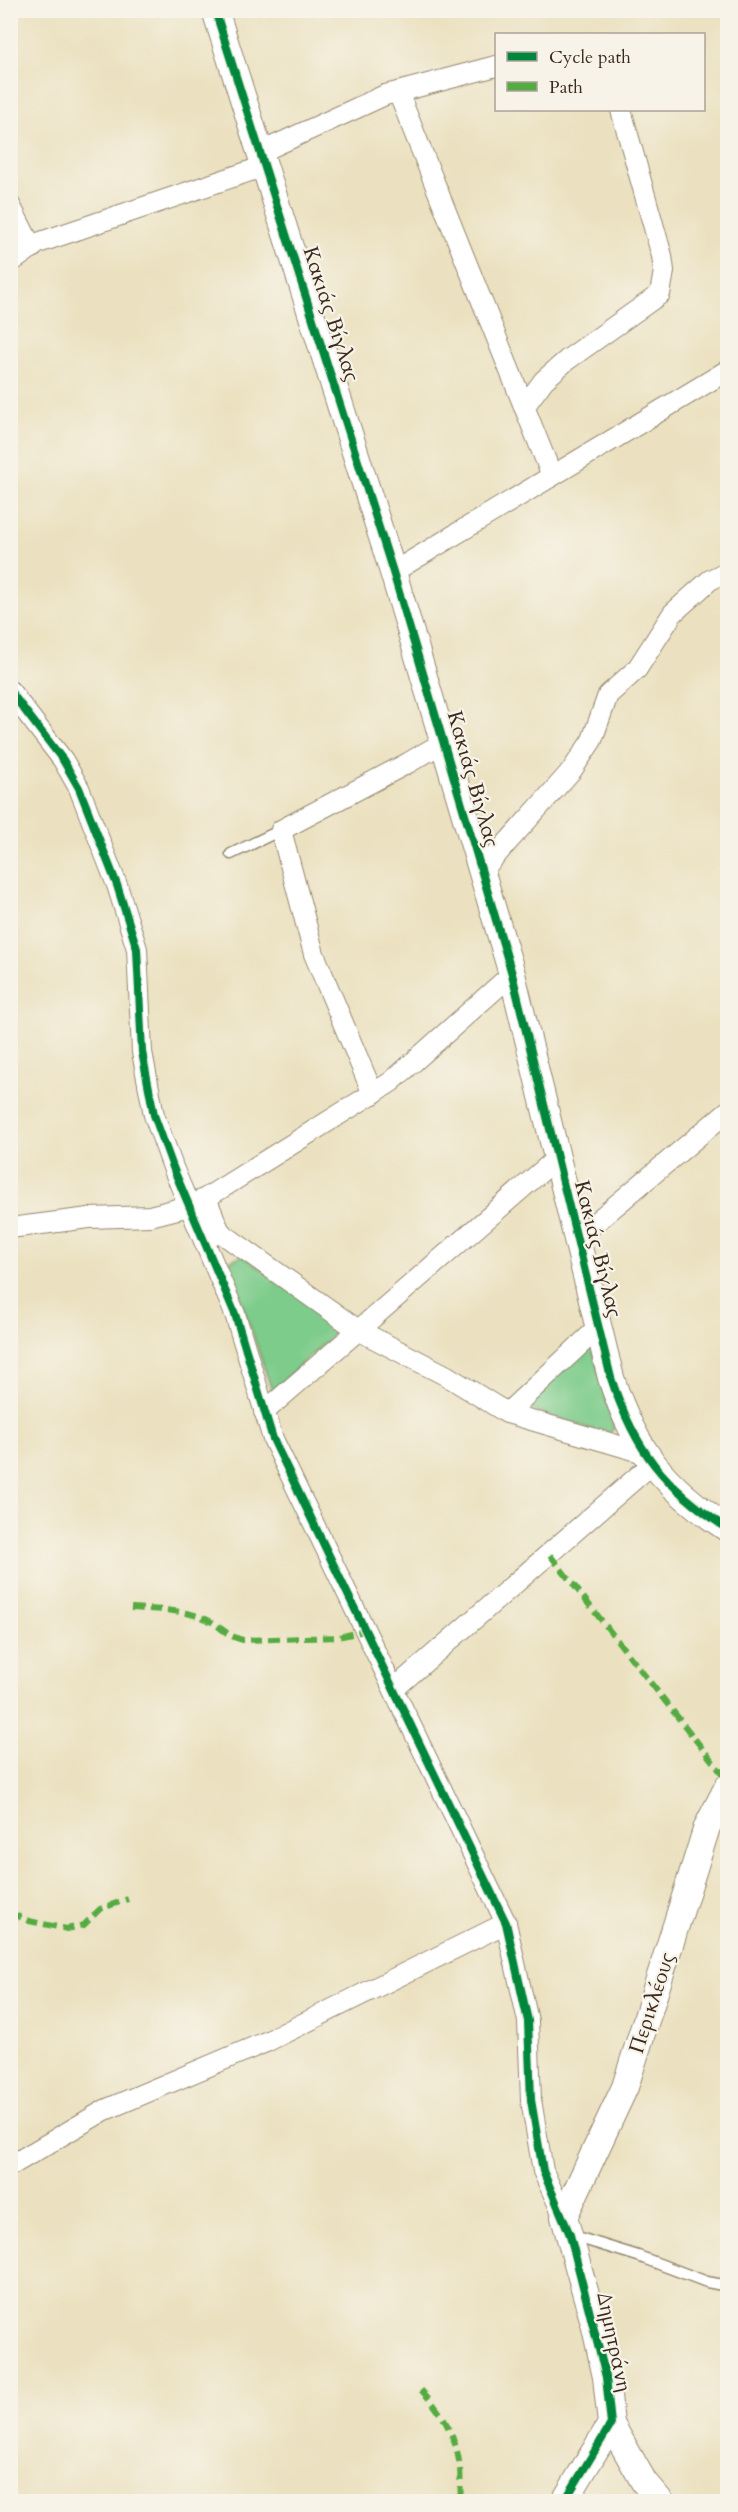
<svg xmlns="http://www.w3.org/2000/svg" width="738" height="2512" font-family="Cardo,serif">
	<style>
		.green { fill: #7ecc8b; stroke: #5c7b54; stroke-width: 1.5 }
		.lines { fill: none; stroke-linecap: round; stroke-linejoin: round }
		.service-casing { stroke: #93866f; stroke-width: 13 }
		.minor-casing { stroke: #93866f; stroke-width: 22 }
		.tertiary-casing { stroke: #93866f; stroke-width: 28 }
		.service { stroke: #fff; stroke-width: 10 }
		.minor { stroke: #fff; stroke-width: 20 }
		.tertiary { stroke: #fff; stroke-width: 26 }
		.quiet { stroke: #55ab43; stroke-width: 6; stroke-dasharray: 12 6; stroke-linecap: butt }
		.cycleway-casing { stroke: #f7f3e8; stroke-width: 11 }
		.cycleway { stroke: #00873e; stroke-width: 8 }
		.labels { text-anchor: middle; dominant-baseline: central; stroke-width: 4.5; stroke-linejoin: round; paint-order: stroke }
		.street-label { font-size: 21px; fill: #3b2a1e; stroke: #f7f3e8 }
	</style>
	<rect width="100%" height="100%" fill="#f7f3e8"/>
	<filter id="ink" filterUnits="userSpaceOnUse"><feTurbulence type="fractalNoise" baseFrequency=".0167" numOctaves="2"/><feDisplacementMap in="SourceGraphic" scale="12" xChannelSelector="R" yChannelSelector="G"/><feConvolveMatrix kernelMatrix="1 2 1 2 8 2 1 2 1" color-interpolation-filters="sRGB"/></filter>
	<filter id="wash" filterUnits="userSpaceOnUse"><feTurbulence type="fractalNoise" baseFrequency=".008" numOctaves="4" result="noise"/><feDisplacementMap in="SourceGraphic" scale="24" xChannelSelector="R" yChannelSelector="G"/><feGaussianBlur stdDeviation="1.35" result="paint"/><feColorMatrix in="noise" values="0 0 0 0 0 0 0 0 0 0 0 0 0 0 0 0 0 1.4 0 .05"/><feComposite in="paint" operator="in"/></filter>
	<g filter="url(#wash)">
		<rect width="100%" height="100%" fill="#ebe1c0"/>
		<g class="green">
			<polygon points="242,1255 342,1327 272,1391 228,1262"/>
			<polygon points="591,1344 614,1428 608,1435 523,1407"/>
		</g>
	</g>
	<g filter="url(#ink)">
		<g class="lines">
			<defs>
				<g id="service">
					<polyline points="231,854 281,830"/>
					<polyline points="570,2235 638,2256 707,2282 728,2286"/>
				</g>
				<g id="minor">
					<polyline points="398,92 496,66"/>
					<polyline points="261,152 385,95 398,92 552,476"/>
					<polyline points="10,205 32,248"/>
					<polyline points="10,263 38,243 265,166"/>
					<polyline points="524,407 544,380 567,360 660,294 664,271 662,256 621,110"/>
					<polyline points="393,572 728,370"/>
					<polyline points="10,691 63,760 79,788 117,885 137,949 142,1052 154,1115 174,1170 235,1314 273,1439 506,1923 528,2021 531,2100 543,2171 564,2217"/>
					<polyline points="481,872 572,770 592,740 608,695 637,669 673,613 710,580 728,571"/>
					<polyline points="373,1094 314,954 281,830 408,763 444,742"/>
					<polyline points="206,1198 220,1232"/>
					<polyline points="10,1228 89,1218 150,1216 189,1206 206,1198 391,1082 512,974"/>
					<polyline points="577,1238 728,1111"/>
					<polyline points="204,1239 220,1232 358,1330 447,1376 507,1413 644,1453"/>
					<polyline points="264,1412 557,1158"/>
					<polyline points="507,1413 599,1327"/>
					<polyline points="394,1689 652,1464"/>
					<polyline points="10,2166 105,2110 268,2041 506,1923"/>
				</g>
				<g id="tertiary">
					<path d="M215,10L393,572L496,920L512,974L611,1378C635,1451 664,1487 728,1529"/>
					<polyline points="611,2424 644,2482 661,2502"/>
					<polyline points="564,2502 611,2424 606,2377 594,2323 564,2217 625,2087 707,1827 728,1786"/>
				</g>
			</defs>
			<use href="#service" class="service-casing"/>
			<use href="#minor" class="minor-casing"/>
			<use href="#tertiary" class="tertiary-casing"/>
			<use href="#service" class="service"/>
			<use href="#minor" class="minor"/>
			<use href="#tertiary" class="tertiary"/>
			<g class="quiet">
				<polyline points="550,1555 728,1781"/>
				<path d="M131,1608C157,1610 187,1609 210,1621C222,1628 229,1637 243,1640L338,1637L365,1631"/>
				<polyline points="10,1913 29,1921 67,1929 84,1925 100,1909 128,1899"/>
				<path d="M421,2390C443,2413 457,2437 460,2469C461,2480 460,2491 461,2502"/>
			</g>
			<defs>
				<g id="cycleway">
					<path d="M215,10L393,572L496,920L512,974L611,1378C635,1451 664,1487 728,1529"/>
					<polyline points="10,691 63,760 79,788 117,885 137,949 142,1052 154,1115 174,1170 235,1314 273,1439 506,1923 528,2021 531,2100 543,2171 570,2235 606,2377 611,2424 564,2502"/>
				</g>
			</defs>
			<use href="#cycleway" class="cycleway-casing"/>
			<use href="#cycleway" class="cycleway"/>
		</g>
	</g>
	<g class="labels">
		<g class="street-label">
			<text transform="translate(331 314) rotate(72)">Κακιάς Βίγλας</text>
			<text transform="translate(473 779) rotate(74)">Κακιάς Βίγλας</text>
			<text transform="translate(598 1249) rotate(76)">Κακιάς Βίγλας</text>
			<text transform="translate(652 2003) rotate(-72)">Περικλέους</text>
			<text transform="translate(614 2342) rotate(78)">Δημητράνη</text>
		</g>
	</g>
	<rect width="738" height="2512" fill="none" stroke="#f7f3e8" stroke-width="36"/>
	<rect x="495" y="33" width="210" height="78" fill="#f7f3e8" stroke="#aca397" stroke-width="1.5"/>
	<rect x="507" y="52" width="30" height="9" fill="#00873e" stroke="#aca397" stroke-width="1.5"/>
	<text x="549" y="63" font-size="18" fill="#3b2a1e">Cycle path</text>
	<rect x="507" y="82" width="30" height="9" fill="#55ab43" stroke="#aca397" stroke-width="1.5"/>
	<text x="549" y="93" font-size="18" fill="#3b2a1e">Path</text>
</svg>
